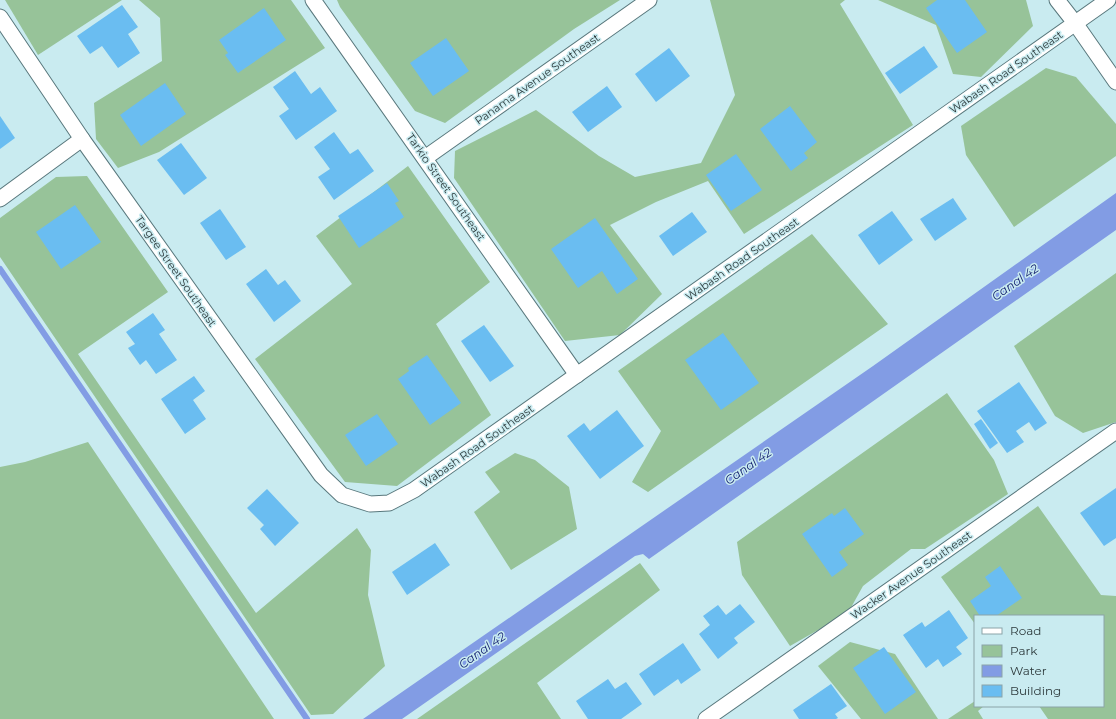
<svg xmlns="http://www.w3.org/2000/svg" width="1116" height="719" font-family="Montserrat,sans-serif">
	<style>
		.green { fill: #97c399 }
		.water { fill: #829ce4 }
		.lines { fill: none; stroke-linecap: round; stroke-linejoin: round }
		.stream { stroke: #829ce4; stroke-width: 6 }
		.building { fill: #6abdf1 }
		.street-casing { stroke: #59787d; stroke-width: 17 }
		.street { stroke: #fff; stroke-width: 15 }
		.labels { text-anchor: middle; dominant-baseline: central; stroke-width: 3; stroke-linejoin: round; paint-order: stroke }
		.street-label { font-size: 11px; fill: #2d3a3c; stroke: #c9ebf0 }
		.water-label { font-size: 12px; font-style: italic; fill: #101c6e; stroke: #c9ebf0 }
	</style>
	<rect width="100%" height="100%" fill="#c9ebf0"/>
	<g class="green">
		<polygon points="5,0 122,0 38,55"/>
		<polygon points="139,0 291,0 325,48 159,152 118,168 96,139 94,103 162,61 160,18"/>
		<polygon points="337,0 620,0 574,29 445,123 415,111 340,7"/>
		<polygon points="710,0 845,0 840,4 913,125 744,234 708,181 656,202 610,225 662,294 620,335 565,341 454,178 455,151 536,110 599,156 635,177 701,163 735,95"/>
		<polygon points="878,0 1026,0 1033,26 981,77 953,74 936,25"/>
		<polygon points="1046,68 1076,77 1116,124 1116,156 1014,227 966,155 961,126"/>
		<polygon points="408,166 490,282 436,324 491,415 397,486 345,482 255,359 352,284 316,236"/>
		<polygon points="87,176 168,292 78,354 256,613 357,528 371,550 368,595 385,666 333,714 311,715 0,257 0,218 56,177"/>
		<polygon points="812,234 888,324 648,492 632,482 661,431 618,371"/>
		<polygon points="1116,273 1116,422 1083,433 1055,416 1014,346"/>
		<polygon points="947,393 994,460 1008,494 925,549 911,549 863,586 848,613 790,646 742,575 737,542"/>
		<polygon points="88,442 274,719 0,719 0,467 25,462"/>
		<polygon points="515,453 535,460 569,487 577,529 511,570 474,512 500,492 485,472"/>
		<polygon points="1038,506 1101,595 1116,596 1116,719 1048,719 1039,706 1103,706 1103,616 975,616 975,624 941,577"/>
		<polygon points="640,563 660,590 537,683 561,719 417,719"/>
		<polygon points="850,642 895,654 938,719 861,719 818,666"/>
		<polygon points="975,701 975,706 984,706 978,711 983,719 948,719"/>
	</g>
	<polygon class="water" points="1116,193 1116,230 649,559 643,554 635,556 402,719 363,719 873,366"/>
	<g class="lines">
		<polyline class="stream" points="0,269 307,719"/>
	</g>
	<g class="building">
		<polygon points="937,0 965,0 987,32 957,53 926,8"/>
		<polygon points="122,5 138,27 128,34 140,53 118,68 102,46 90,54 77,36"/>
		<polygon points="264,8 286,40 238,73 225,55 228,53 219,40"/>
		<polygon points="446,38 469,71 433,96 410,63"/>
		<polygon points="924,46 938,67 900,94 885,73"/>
		<polygon points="669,48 690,76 656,102 635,74"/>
		<polygon points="295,71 311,94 320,87 337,111 296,140 279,116 289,109 273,87"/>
		<polygon points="165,83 186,114 141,146 120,115"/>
		<polygon points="607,86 622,107 588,132 572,112"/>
		<polygon points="790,106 817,142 804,153 808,158 791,171 760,129"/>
		<polygon points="0,116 15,138 0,149"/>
		<polygon points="334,132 350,154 358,149 374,171 334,200 318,177 330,169 314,147"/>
		<polygon points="181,143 207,178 184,195 157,160"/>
		<polygon points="736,154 762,190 731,211 706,175"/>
		<polygon points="387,183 399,201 395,203 404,217 359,248 338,216"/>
		<polygon points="953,198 967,219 935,241 920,219"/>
		<polygon points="75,205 101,242 61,269 36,232"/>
		<polygon points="220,209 246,247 226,260 200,223"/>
		<polygon points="892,211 913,240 879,265 858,235"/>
		<polygon points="692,212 707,232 673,256 659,236"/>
		<polygon points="595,218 638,279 617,294 602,271 578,288 551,249"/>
		<polygon points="266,269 278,285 285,280 301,301 274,322 246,284"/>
		<polygon points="153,313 165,330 159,334 177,360 156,374 146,360 140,365 128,348 135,344 126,332"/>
		<polygon points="484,325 514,366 490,382 461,341"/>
		<polygon points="723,333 759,383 721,410 685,360"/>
		<polygon points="427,355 461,403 430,425 398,379 409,371 408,368"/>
		<polygon points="194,376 205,391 193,400 206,419 185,434 161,399"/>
		<polygon points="1019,382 1047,423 1035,431 1029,422 1016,431 1024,442 1007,453 977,411"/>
		<polygon points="617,410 644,446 600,479 567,436 584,423 590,431"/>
		<polygon points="377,414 398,444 366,466 345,435"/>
		<polygon points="981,419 998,443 990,449 974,424"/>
		<polygon points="1116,488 1116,538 1104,546 1080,513"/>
		<polygon points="267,489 299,523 275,546 260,529 264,525 247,508"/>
		<polygon points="845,508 864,534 839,552 848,565 832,577 802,534 832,513 834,516"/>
		<polygon points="435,543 450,565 407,595 392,572"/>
		<polygon points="1000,566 1022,598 996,616 980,616 970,601 991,586 985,577"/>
		<polygon points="740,604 755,622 734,638 738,643 718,659 699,634 710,625 703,616 718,605 726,615"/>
		<polygon points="949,610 968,638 956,647 962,654 943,667 938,659 926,668 903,635 922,622 925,627"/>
		<polygon points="683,643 701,670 681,684 678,679 654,696 639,674"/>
		<polygon points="884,647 916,692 885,714 853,668"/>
		<polygon points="608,679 615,689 626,682 642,704 621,719 588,719 576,701"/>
		<polygon points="831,684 847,706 835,714 838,718 836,719 799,719 793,710"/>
	</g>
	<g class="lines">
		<defs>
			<g id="street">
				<polyline points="313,0 577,375"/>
				<polyline points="1057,0 1075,23 1116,82"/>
				<polyline points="0,17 82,139 321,475 342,495 370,504 389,503 414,490 1108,0"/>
				<polyline points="425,158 649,0"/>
				<polyline points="0,199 82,139"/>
				<polyline points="706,719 1116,431"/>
			</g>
		</defs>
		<use href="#street" class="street-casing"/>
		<use href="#street" class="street"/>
	</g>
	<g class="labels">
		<g class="street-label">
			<text transform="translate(1006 72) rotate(-35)">Wabash Road Southeast</text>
			<text transform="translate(537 79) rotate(-35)">Panama Avenue Southeast</text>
			<text transform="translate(446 187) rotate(55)">Tarkio Street Southeast</text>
			<text transform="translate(742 259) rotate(-35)">Wabash Road Southeast</text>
			<text transform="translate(176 271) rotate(55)">Targee Street Southeast</text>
			<text transform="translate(477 446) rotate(-35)">Wabash Road Southeast</text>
			<text transform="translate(911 575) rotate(-35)">Wacker Avenue Southeast</text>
		</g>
		<g class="water-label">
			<text transform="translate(1015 282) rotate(-35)">Canal 42</text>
			<text transform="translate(748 466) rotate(-35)">Canal 42</text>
			<text transform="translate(482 650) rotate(-35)">Canal 42</text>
		</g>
	</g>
	<rect x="974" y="615" width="130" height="92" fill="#c9ebf0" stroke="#8ba4a8"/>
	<rect x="982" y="628" width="20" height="6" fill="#ffffff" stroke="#8ba4a8"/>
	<text x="1010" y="635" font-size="12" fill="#2d3a3c">Road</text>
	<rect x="982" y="645" width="20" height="12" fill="#97c399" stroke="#8ba4a8"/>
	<text x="1010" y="655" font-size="12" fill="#2d3a3c">Park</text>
	<rect x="982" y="665" width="20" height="12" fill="#829ce4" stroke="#8ba4a8"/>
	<text x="1010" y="675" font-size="12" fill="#2d3a3c">Water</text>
	<rect x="982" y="685" width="20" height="12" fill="#6abdf1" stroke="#8ba4a8"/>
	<text x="1010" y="695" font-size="12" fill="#2d3a3c">Building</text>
</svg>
